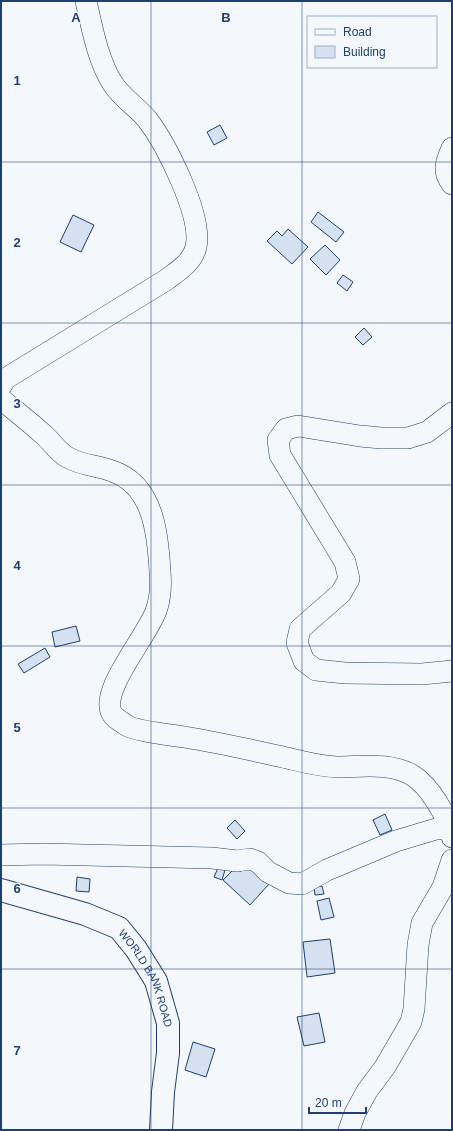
<svg xmlns="http://www.w3.org/2000/svg" width="453" height="1131" font-family="Arial,sans-serif">
	<style>
		.building { fill: #d5e0f0; stroke: #1d3f73 }
		.lines { fill: none; stroke-linecap: round; stroke-linejoin: round }
		.minor-casing { stroke: #1d3f73; stroke-width: 22 }
		.major-casing { stroke: #1d3f73; stroke-width: 24 }
		.minor { stroke: #f4f7fb; stroke-width: 21 }
		.major { stroke: #f4f7fb; stroke-width: 22 }
		.grid { fill: none; stroke: #1d3f73; stroke-width: 1; stroke-opacity: 0.55 }
		.labels { text-anchor: middle; dominant-baseline: central; stroke-width: 3; stroke-linejoin: round; paint-order: stroke }
		.street-label { font-size: 11px; fill: #1d3f73; stroke: #f4f7fb }
		.grid-label { font-size: 13px; text-anchor: middle; font-weight: bold; fill: #1d3f73; stroke: #f4f7fb; stroke-width: 3; stroke-linejoin: round; paint-order: stroke }
	</style>
	<rect width="100%" height="100%" fill="#f4f7fb"/>
	<g class="building">
		<polygon points="220,125 227,138 214,145 207,132"/>
		<polygon points="318,212 344,232 336,242 311,222"/>
		<polygon points="73,215 94,225 81,252 60,242"/>
		<polygon points="288,229 308,247 292,264 267,241 277,231 282,236"/>
		<polygon points="325,245 340,260 326,275 310,259"/>
		<polygon points="343,275 353,282 347,291 337,283"/>
		<polygon points="364,328 372,337 363,345 355,337"/>
		<polygon points="76,626 80,641 55,647 52,632"/>
		<polygon points="45,648 50,657 24,673 18,664"/>
		<polygon points="385,814 392,830 380,835 373,820"/>
		<polygon points="235,820 245,831 237,839 227,828"/>
		<polygon points="248,863 270,883 250,905 223,880 235,868 240,872"/>
		<polygon points="218,868 225,870 222,880 214,877"/>
		<polygon points="77,877 90,879 89,892 76,891"/>
		<polygon points="322,886 324,894 315,895 314,887"/>
		<polygon points="329,898 334,917 321,920 317,901"/>
		<polygon points="330,939 335,973 307,977 303,942"/>
		<polygon points="319,1013 325,1042 304,1046 297,1017"/>
		<polygon points="193,1042 215,1049 206,1077 185,1070"/>
	</g>
	<g class="lines">
		<defs>
			<g id="minor">
				<path d="M452,148C446,162 442,171 452,184"/>
				<path d="M1,386L5,379L166,280C178,271 192,263 196,247C203,216 166,144 147,119C137,107 122,98 113,84C98,61 92,28 86,1"/>
				<path d="M1,399C15,411 30,422 44,435C52,442 58,452 67,457C83,466 96,465 112,471C154,485 158,535 160,572C161,583 160,598 157,608C151,632 96,693 113,715C116,719 122,722 126,725C134,731 172,735 184,737C216,742 247,749 278,756C297,760 317,766 337,767C361,767 390,762 412,775C430,786 448,817 452,837"/>
				<polyline points="452,413 427,432 408,438 381,438 360,436 298,426 286,429 278,440 280,455 345,562 349,579 341,593 300,629 297,643 304,661 316,670 345,673 422,674 452,671"/>
				<polyline points="1,855 43,854 212,858 237,861 250,859 258,862 268,872 289,883 302,884 327,870 396,841 436,829 452,828"/>
				<polyline points="349,1130 355,1113 367,1091 385,1067 411,1022 414,1009 418,945 422,923 443,887 452,860"/>
			</g>
			<g id="major">
				<path id="s1" d="M1,890L85,914L119,928L136,949L156,981L168,1023V1053L163,1092L161,1130"/>
			</g>
		</defs>
		<use href="#minor" class="minor-casing"/>
		<use href="#major" class="major-casing"/>
		<use href="#minor" class="minor"/>
		<use href="#major" class="major"/>
	</g>
	<path class="grid" d="M151,1V1130M302,1V1130M1,162H452M1,323H452M1,485H452M1,646H452M1,808H452M1,969H452"/>
	<g class="labels">
		<g class="street-label">
			<text stroke="none"><textPath href="#s1" startOffset="182">WORLD BANK ROAD</textPath></text>
		</g>
	</g>
	<g class="grid-label">
		<text x="76" y="22">A</text>
		<text x="226" y="22">B</text>
		<text x="17" y="85">1</text>
		<text x="17" y="247">2</text>
		<text x="17" y="408">3</text>
		<text x="17" y="570">4</text>
		<text x="17" y="732">5</text>
		<text x="17" y="893">6</text>
		<text x="17" y="1055">7</text>
	</g>
	<rect width="453" height="1131" fill="none" stroke="#1d3f73" stroke-width="4"/>
	<rect x="307" y="16" width="130" height="52" fill="#f4f7fb" stroke="#9eadc5"/>
	<rect x="315" y="29" width="20" height="6" fill="#f4f7fb" stroke="#9eadc5"/>
	<text x="343" y="36" font-size="12" fill="#1d3f73">Road</text>
	<rect x="315" y="46" width="20" height="12" fill="#d5e0f0" stroke="#9eadc5"/>
	<text x="343" y="56" font-size="12" fill="#1d3f73">Building</text>
	<path d="M309 1107v6h57v-6" fill="none" stroke="#1d3f73" stroke-width="2"/>
	<text x="315" y="1107" font-size="12" fill="#1d3f73" stroke="#f4f7fb" stroke-width="3" paint-order="stroke">20 m</text>
</svg>
